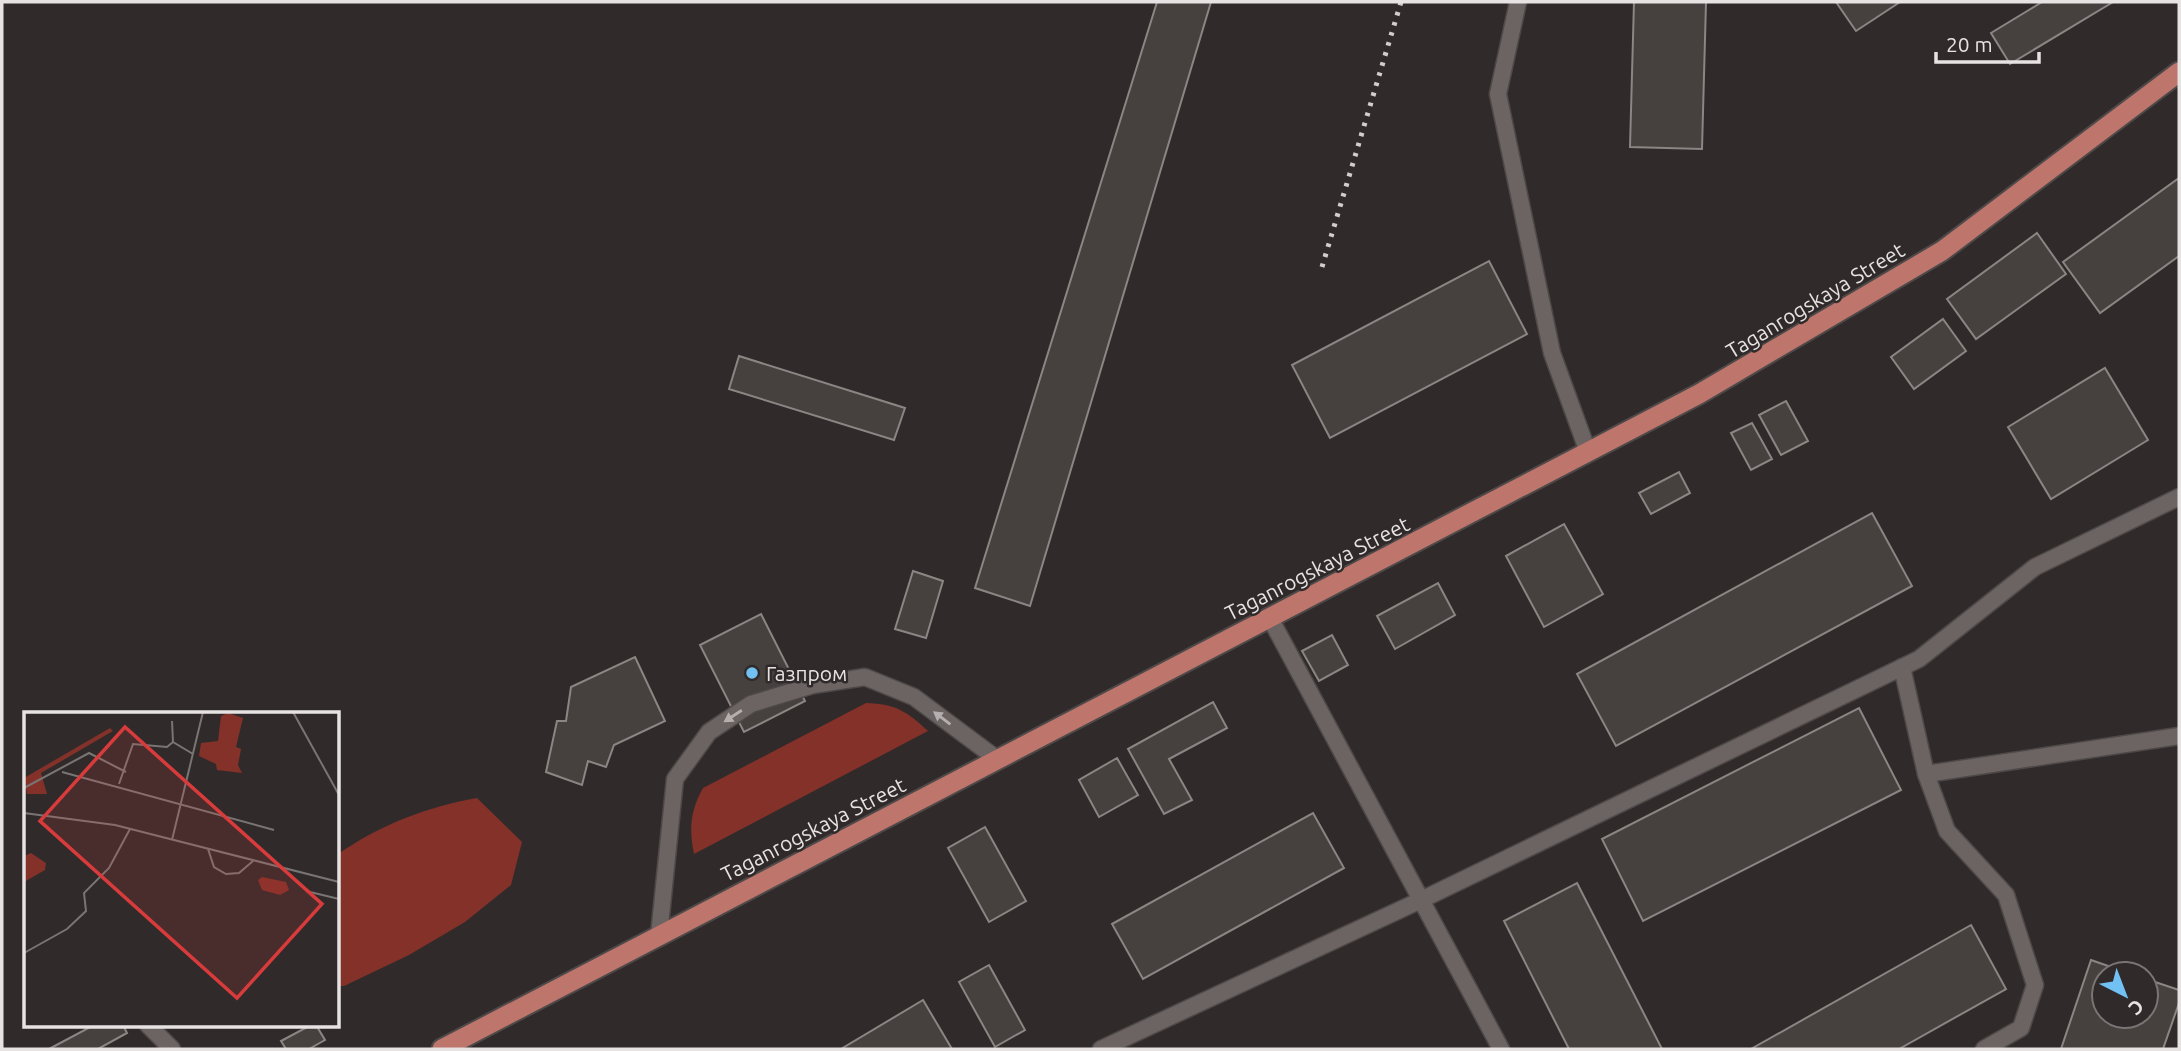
<svg xmlns="http://www.w3.org/2000/svg" width="2181" height="1051" font-family="Ubuntu,sans-serif">
	<style>
		.green { fill: #833129 }
		.building { fill: #46403f; stroke: #8b8584; stroke-width: 2 }
		.lines { fill: none; stroke-linecap: round; stroke-linejoin: round }
		.service-casing { stroke: #4e4948; stroke-width: 19 }
		.primary-casing { stroke: #4e4948; stroke-width: 23 }
		.service { stroke: #6b6463; stroke-width: 16 }
		.primary { stroke: #bd756c; stroke-width: 19 }
		.rail { stroke: #d1cecd; stroke-width: 5; stroke-dasharray: 3.5 7; stroke-linecap: butt }
		.oneway { fill: #b5b0af }
		.poi-dot { fill: #71c1f5; stroke: #302b2a; stroke-width: 2.5 }
		.labels { text-anchor: middle; dominant-baseline: central; stroke-width: 5; stroke-linejoin: round; paint-order: stroke }
		.street-label { font-size: 21px; fill: #e6e3e2; stroke: #302b2a }
		.poi-label { font-size: 21px; fill: #e6e3e2; stroke: #302b2a; text-anchor: start }
		.inset-road { fill: none; stroke: #797574; stroke-width: 2 }
		.view { fill: #d83b3b; fill-opacity: 0.15; stroke: #d83b3b; stroke-width: 3.5 }
		.inset-edge { fill: none; stroke: #e6e3e2; stroke-width: 3.5 }
	</style>
	<rect width="100%" height="100%" fill="#302b2a"/>
	<g class="green">
		<path d="M866,703C896,704 906,711 928,731L694,854C689,829 690,811 703,788Z"/>
		<path d="M477,798L522,842L511,885L465,922L409,955L344,986H338V854C380,825 426,807 477,798Z"/>
	</g>
	<g class="building">
		<polygon points="1157,2 1211,2 1030,606 975,588"/>
		<polygon points="1634,2 1706,2 1702,149 1630,147"/>
		<polygon points="1836,2 1900,2 1856,31"/>
		<polygon points="2042,2 2113,2 2010,64 1991,33"/>
		<polygon points="2179,178 2179,256 2100,313 2063,262"/>
		<polygon points="2037,233 2066,274 1976,339 1947,299"/>
		<polygon points="1489,261 1527,334 1330,438 1292,365"/>
		<polygon points="1943,319 1966,351 1914,389 1891,357"/>
		<polygon points="739,356 905,408 894,440 729,389"/>
		<polygon points="2105,368 2148,440 2051,499 2008,427"/>
		<polygon points="1786,401 1808,441 1781,455 1759,415"/>
		<polygon points="1752,423 1772,459 1751,470 1731,433"/>
		<polygon points="1679,472 1690,493 1651,514 1639,493"/>
		<polygon points="1872,513 1912,586 1616,746 1577,674"/>
		<polygon points="1564,524 1603,594 1544,627 1506,556"/>
		<polygon points="913,571 943,581 926,638 895,629"/>
		<polygon points="1438,583 1455,615 1395,649 1377,616"/>
		<polygon points="761,614 805,701 744,732 700,645"/>
		<polygon points="1332,635 1348,665 1319,681 1302,651"/>
		<polygon points="635,657 665,721 614,745 606,767 588,761 582,785 546,772 557,721 566,721 571,687"/>
		<polygon points="1213,702 1227,728 1169,759 1192,800 1164,814 1128,749"/>
		<polygon points="1859,708 1901,790 1643,921 1602,839"/>
		<polygon points="1117,758 1138,795 1099,817 1079,780"/>
		<polygon points="1313,813 1344,868 1143,979 1112,924"/>
		<polygon points="985,827 1026,901 989,922 948,848"/>
		<polygon points="1577,883 1662,1049 1569,1049 1504,921"/>
		<polygon points="1971,925 2006,989 1899,1049 1751,1049"/>
		<polygon points="2091,960 2131,974 2104,974 2104,1016 2146,1016 2146,979 2179,990 2179,1003 2163,1049 2061,1049"/>
		<polygon points="989,965 1025,1030 995,1047 959,982"/>
		<polygon points="923,1000 952,1049 841,1049"/>
		<polygon points="94,1025 123,1025 127,1033 98,1049 49,1049"/>
		<polygon points="311,1025 316,1025 325,1040 309,1049 286,1049 281,1041"/>
	</g>
	<g class="lines">
		<defs>
			<g id="service">
				<polyline points="1518,2 1498,94 1552,353 1588,452"/>
				<polyline points="1270,618 1501,1049"/>
				<polyline points="1902,667 1926,774 1947,831 2006,895 2035,985 2021,1028 1984,1049"/>
				<polyline points="1926,774 2179,736"/>
				<polyline points="659,935 675,779 709,732 751,704 813,685 865,677 914,697 997,759"/>
				<polyline points="148,1025 172,1049"/>
				<polyline points="1101,1049 1421,900 1919,659 2035,567 2179,497"/>
			</g>
			<polyline id="primary" points="442,1049 1699,394 1942,251 2179,72"/>
		</defs>
		<use href="#service" class="service-casing"/>
		<use href="#primary" class="primary-casing"/>
		<use href="#service" class="service"/>
		<use href="#primary" class="primary"/>
		<polyline class="rail" points="1322,267 1401,2"/>
	</g>
	<defs><path id="oneway-solid" d="M-6-.8H1V-3.2L6.5 0L1 3.2V.8H-6Z" transform="scale(1.75)"/></defs>
	<g class="oneway">
		<use href="#oneway-solid" transform="translate(733 716) rotate(147)"/>
		<use href="#oneway-solid" transform="translate(942 718) rotate(-143)"/>
	</g>
	<circle class="poi-dot" cx="752" cy="673" r="7"/>
	<g class="labels">
		<g class="street-label">
			<text transform="translate(1815 300) rotate(-31)">Taganrogskaya Street</text>
			<text transform="translate(1317 568) rotate(-27)">Taganrogskaya Street</text>
			<text transform="translate(813 829) rotate(-27)">Taganrogskaya Street</text>
		</g>
		<g class="poi-label">
			<text x="766" y="673">Газпром</text>
		</g>
	</g>
	<g transform="translate(24 712)">
		<rect width="315" height="315" fill="#302b2a"/>
		<path d="M204,1L219,6L212,35L217,37L214,53L218,61L193,58L192,52L175,44L177,31L194,29L197,4ZM86,16L89,19L17,61L23,82H3L0,66ZM7,141L22,151L21,158L0,170V144ZM238,165L262,170L265,178L256,183L238,178L234,168Z" fill="#833129"/>
		<path class="inset-road" d="M269,0L315,83M148,9L149,30L169,42M38,60L250,118M95,72L109,32L143,35L149,30M0,76L65,41L102,60M0,101L91,113L315,170M148,128L179,0M184,137L190,155L202,162L215,161L229,149M282,179L315,187M0,241L43,217L62,199L60,181L85,156L106,117"/>
		<path class="view" d="M101,15L298,192L213,286L16,109Z"/>
		<rect width="315" height="315" class="inset-edge"/>
	</g>
	<rect width="2181" height="1051" fill="none" stroke="#e6e3e2" stroke-width="7"/>
	<g transform="translate(2125 995) rotate(138)"><circle r="33" fill="#302b2a" stroke="#797574" stroke-width="2"/>
	<path d="M0-5L12 26L0 18L-12 26Z" fill="#71c1f5"/>
	<text y="-10" font-size="19" font-weight="bold" text-anchor="middle" fill="#e6e3e2">С</text>
	</g>
	<path d="M1936 52v10h103v-10" fill="none" stroke="#e6e3e2" stroke-width="3.5"/>
	<text x="1946" y="52" font-size="21" fill="#e6e3e2" stroke="#302b2a" stroke-width="5" paint-order="stroke">20 m</text>
</svg>
